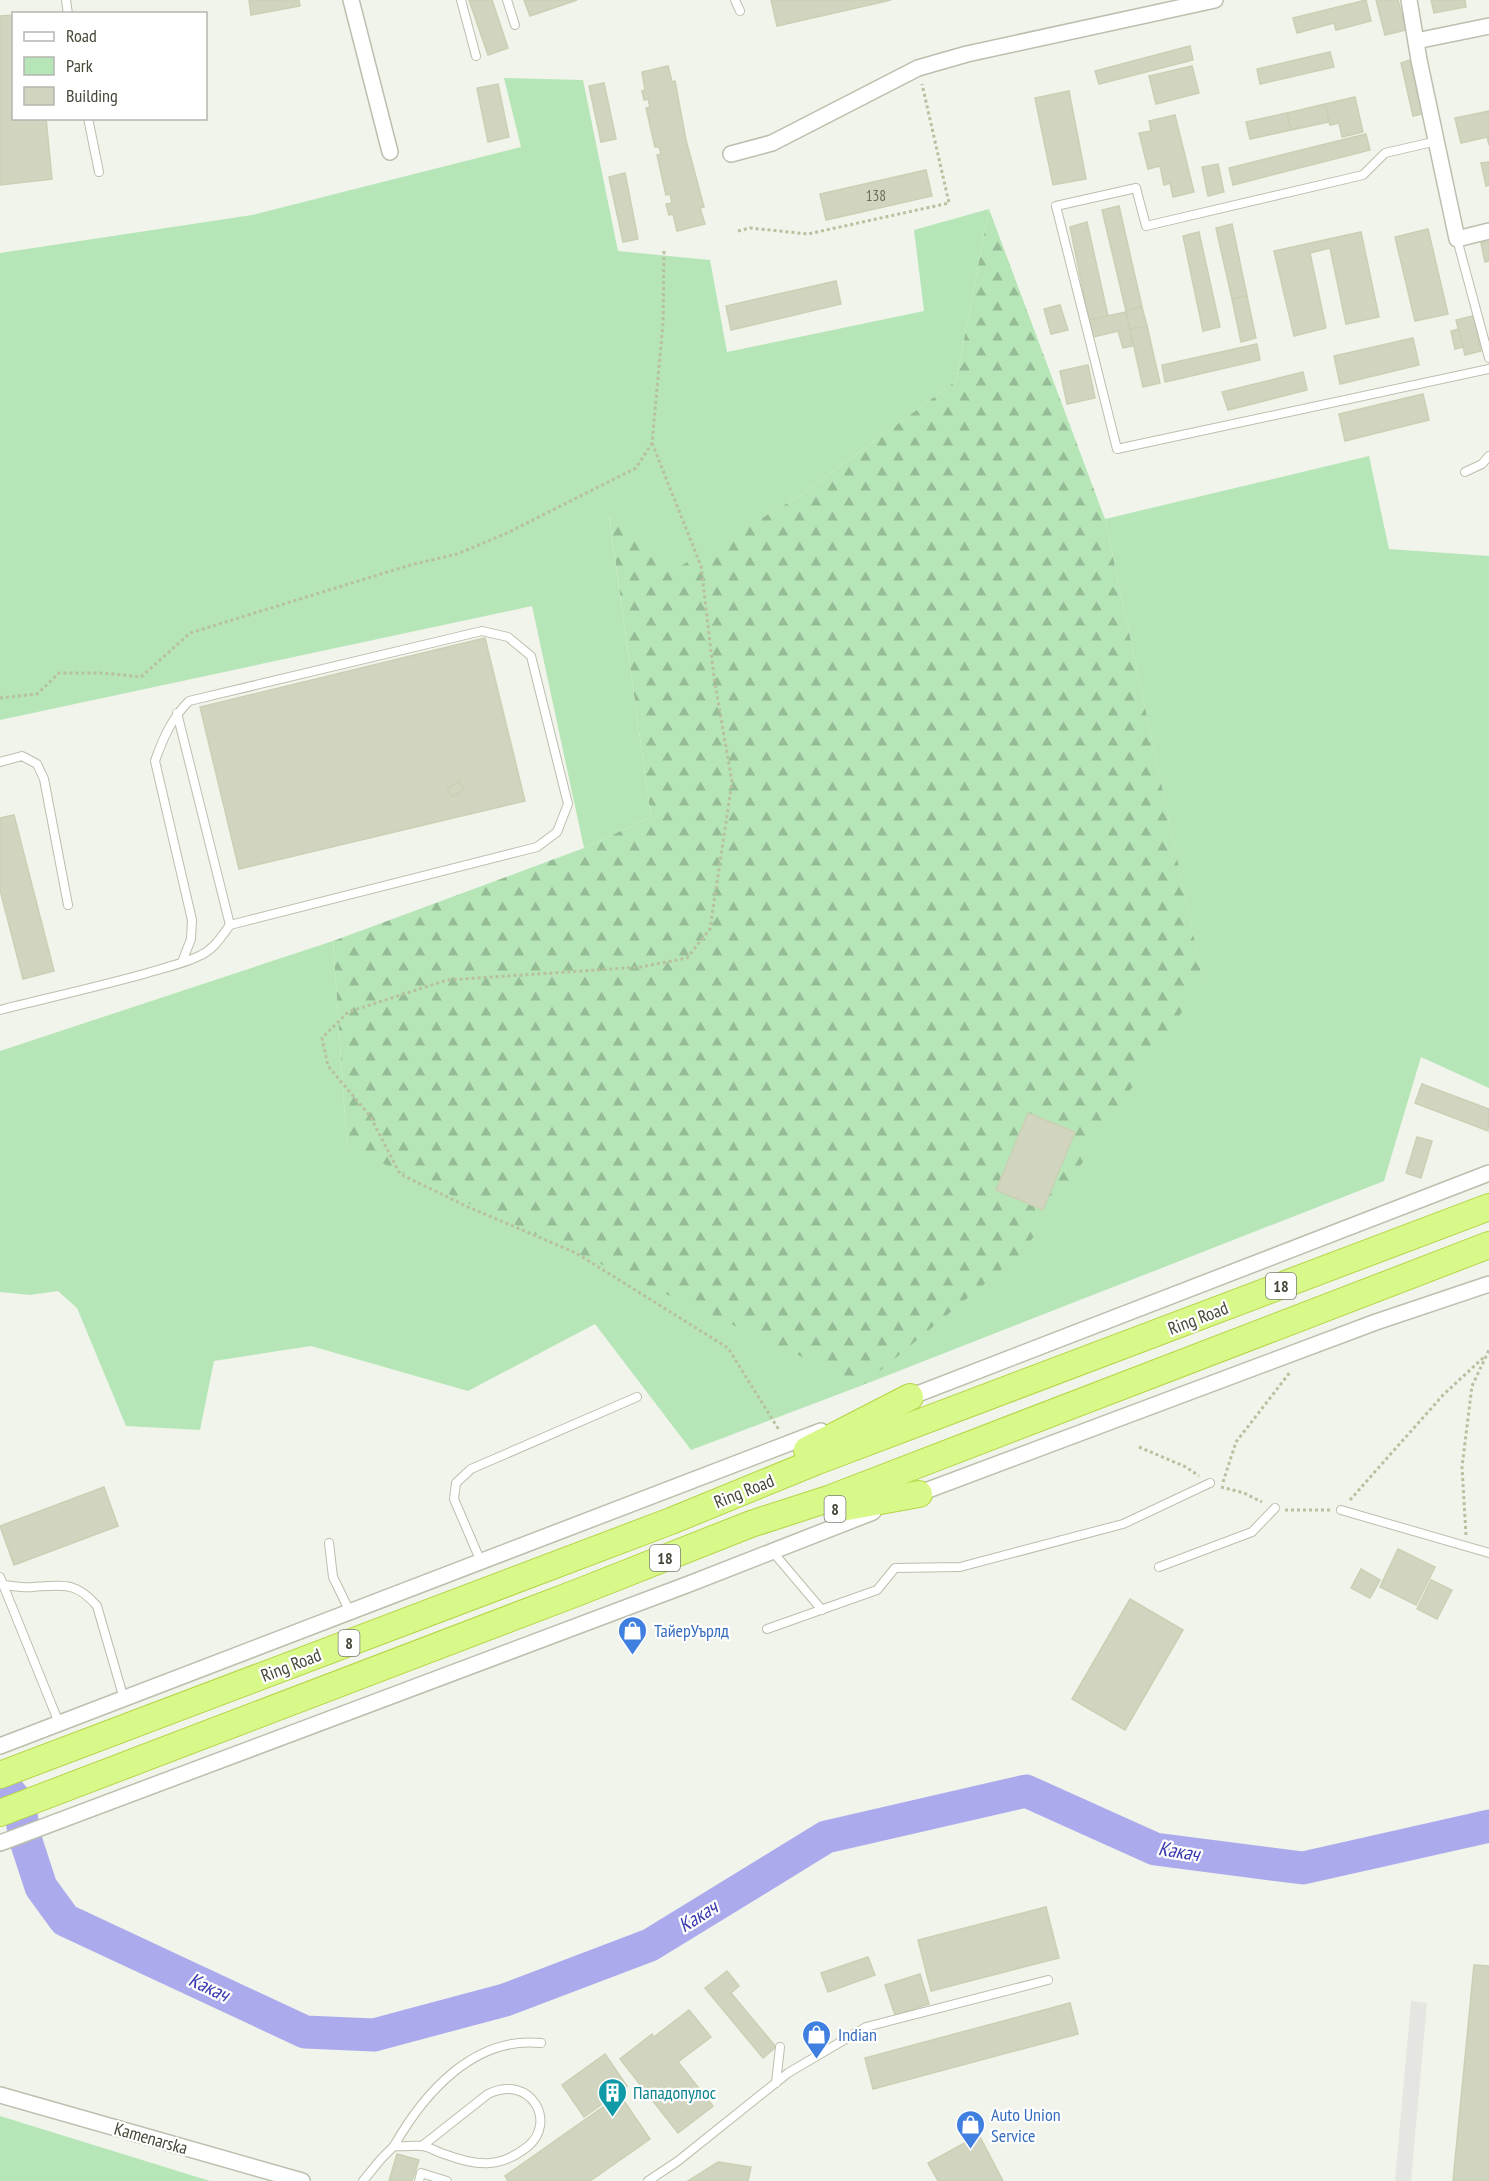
<svg xmlns="http://www.w3.org/2000/svg" width="1489" height="2181" font-family="'PT Sans Narrow',sans-serif">
	<style>
		.green { fill: #b6e6b8 }
		.forest { fill: url(#forest-firs) }
		.parking { fill: #e5e6e1 }
		.lines { fill: none; stroke-linecap: round; stroke-linejoin: round }
		.river { stroke: #abaaed; stroke-width: 33 }
		.building { fill: #d1d5c0; stroke: #cad0b4; stroke-width: 1.5 }
		.service-casing { stroke: #bbbfad; stroke-width: 10 }
		.minor-casing { stroke: #bbbfad; stroke-width: 18 }
		.trunk-casing { stroke: #b5d543; stroke-width: 28 }
		.path { stroke: #b8c09f; stroke-width: 3; stroke-dasharray: 3 3; stroke-linecap: butt }
		.service { stroke: #fff; stroke-width: 8 }
		.minor { stroke: #fff; stroke-width: 15 }
		.trunk { stroke: #d8f889; stroke-width: 26 }
		.labels { text-anchor: middle; dominant-baseline: central; stroke-width: 4.5; stroke-linejoin: round; paint-order: stroke }
		.number-label { font-size: 15px; fill: #686b5b }
		.shield { fill: #fff; stroke: #7d7f74; stroke-width: 1.5 }
		.shield-label { font-size: 16px; font-weight: bold; fill: #454839 }
		.street-label { font-size: 18px; fill: #454839; stroke: #fff }
		.shop-label { font-size: 18px; fill: #366cbe; stroke: #fff; text-anchor: start }
		.culture-label { font-size: 18px; fill: #0d838f; stroke: #fff; text-anchor: start }
		.water-label { font-size: 20px; font-style: italic; fill: #3837af; stroke: #fff }
	</style>
	<defs>
		<pattern id="forest-firs" width="22" height="20" patternUnits="userSpaceOnUse" patternTransform="scale(1.5)"><rect width="22" height="20" fill="#b6e6b8"/><path d="M5 1l3.5 6h-7zM16 11l3.5 6h-7z" fill="#96bc97"/></pattern>
	</defs>
	<rect width="100%" height="100%" fill="#f1f4ea"/>
	<g class="green">
		<polygon points="504,78 583,80 618,251 710,260 727,352 924,311 914,230 989,209 956,381 801,495 679,568 609,516 651,817 584,848 532,606 0,720 0,253 252,215 521,147"/>
		<polygon points="1369,456 1389,549 1489,556 1489,1088 1421,1057 1384,1181 863,1385 691,1450 595,1324 468,1391 311,1346 214,1361 200,1430 126,1426 77,1308 58,1291 30,1295 0,1292 0,1051 333,941 347,1147 1203,981 1105,519"/>
		<polygon points="0,2116 210,2181 0,2181"/>
	</g>
	<polygon class="forest" points="989,209 1105,519 1203,980 1024,1251 863,1385 347,1147 333,941 584,848 651,817 609,515 679,567 801,495 956,381"/>
	<polygon class="parking" points="1411,2001 1427,2003 1411,2181 1395,2181"/>
	<g class="lines">
		<polyline class="river" points="0,1781 19,1804 25,1838 41,1887 65,1920 305,2032 374,2035 505,2000 650,1945 826,1837 1026,1791 1155,1849 1303,1868 1489,1826"/>
	</g>
	<g class="building">
		<polygon points="249,0 299,0 300,6 251,15"/>
		<polygon points="469,0 492,0 508,48 488,55"/>
		<polygon points="524,0 577,0 530,16"/>
		<polygon points="771,0 891,0 777,26"/>
		<polygon points="1366,0 1371,21 1336,30 1334,23 1297,33 1293,18"/>
		<polygon points="1376,0 1398,0 1406,30 1385,35"/>
		<polygon points="1431,0 1465,0 1466,7 1434,13"/>
		<polygon points="14,15 14,118 46,118 52,179 0,185 0,16"/>
		<polygon points="1190,46 1193,60 1099,84 1095,71"/>
		<polygon points="1330,52 1334,67 1260,84 1257,69"/>
		<polygon points="1410,60 1422,114 1413,116 1401,63"/>
		<polygon points="668,66 672,82 675,81 686,140 704,207 700,208 705,224 677,231 673,214 669,215 666,204 672,203 670,194 666,195 657,155 661,154 659,147 655,147 646,108 650,107 648,99 644,100 642,91 645,90 642,72"/>
		<polygon points="1192,66 1199,93 1156,104 1149,76"/>
		<polygon points="604,83 616,139 601,142 589,86"/>
		<polygon points="498,84 509,137 488,142 477,88"/>
		<polygon points="1069,91 1086,179 1053,185 1035,98"/>
		<polygon points="1355,97 1363,132 1342,137 1339,123 1330,125 1325,104"/>
		<polygon points="1325,104 1329,122 1291,130 1287,113"/>
		<polygon points="1489,111 1489,145 1487,137 1461,143 1455,118"/>
		<polygon points="1287,113 1291,130 1250,139 1246,122"/>
		<polygon points="1175,115 1194,192 1173,197 1170,183 1164,185 1160,166 1148,169 1139,133 1151,131 1149,121"/>
		<polygon points="1366,134 1370,150 1233,185 1229,168"/>
		<polygon points="1489,162 1489,185 1486,186 1481,163"/>
		<polygon points="1218,164 1224,192 1208,196 1202,167"/>
		<polygon points="926,170 932,196 826,220 820,194"/>
		<polygon points="625,173 638,239 623,242 609,177"/>
		<polygon points="1119,206 1142,307 1126,311 1102,210"/>
		<polygon points="1087,222 1108,316 1089,320 1070,227"/>
		<polygon points="1232,224 1247,296 1232,299 1216,228"/>
		<polygon points="1428,229 1448,314 1415,321 1395,237"/>
		<polygon points="1199,232 1220,327 1203,331 1183,236"/>
		<polygon points="1361,232 1379,317 1346,324 1330,248 1310,253 1326,328 1294,336 1274,251"/>
		<polygon points="1489,241 1489,261 1485,262 1481,243"/>
		<polygon points="836,281 841,304 731,330 726,306"/>
		<polygon points="1247,296 1256,338 1241,342 1232,299"/>
		<polygon points="1060,305 1068,330 1051,334 1044,309"/>
		<polygon points="1142,307 1147,326 1130,329 1126,311"/>
		<polygon points="1126,312 1133,346 1123,348 1118,331 1093,337 1089,320"/>
		<polygon points="1473,316 1481,351 1465,355 1456,320"/>
		<polygon points="1147,326 1160,383 1143,387 1130,329"/>
		<polygon points="1459,329 1463,347 1455,349 1451,331"/>
		<polygon points="1413,338 1419,365 1340,384 1334,356"/>
		<polygon points="1257,344 1260,360 1165,382 1162,365"/>
		<polygon points="1088,365 1095,398 1067,404 1060,371"/>
		<polygon points="1303,372 1307,390 1228,410 1222,392"/>
		<polygon points="1423,394 1429,420 1345,441 1339,414"/>
		<polygon points="485,638 525,801 239,869 200,707"/>
		<polygon points="459,781 464,789 452,797 447,789"/>
		<polygon points="14,815 54,971 23,979 0,890 0,818"/>
		<polygon points="1422,1084 1489,1109 1488,1131 1415,1103"/>
		<polygon points="1028,1113 1075,1132 1043,1210 996,1190"/>
		<polygon points="1417,1137 1432,1141 1421,1178 1406,1173"/>
		<polygon points="104,1487 118,1526 14,1565 0,1526"/>
		<polygon points="1398,1549 1435,1567 1416,1605 1380,1587"/>
		<polygon points="1361,1569 1380,1580 1370,1598 1351,1588"/>
		<polygon points="1431,1580 1452,1590 1437,1619 1417,1609"/>
		<polygon points="1130,1599 1183,1630 1125,1730 1072,1699"/>
		<polygon points="1046,1907 1059,1958 931,1991 918,1940"/>
		<polygon points="868,1957 875,1975 828,1992 821,1973"/>
		<polygon points="1474,1965 1489,1966 1489,2181 1453,2181"/>
		<polygon points="727,1971 739,1986 731,1993 776,2047 763,2058 705,1988"/>
		<polygon points="920,1974 929,2004 895,2015 885,1985"/>
		<polygon points="1070,2003 1078,2034 873,2089 865,2058"/>
		<polygon points="689,2010 711,2037 678,2062 713,2106 678,2133 620,2059 652,2034 654,2037"/>
		<polygon points="605,2054 627,2086 584,2117 562,2085"/>
		<polygon points="620,2095 650,2139 590,2181 508,2181 505,2176"/>
		<polygon points="979,2135 1003,2181 938,2181 928,2163"/>
		<polygon points="397,2154 419,2160 412,2181 389,2181"/>
		<polygon points="718,2162 751,2167 748,2181 688,2181"/>
	</g>
	<g class="lines">
		<defs>
			<g id="service">
				<polyline points="66,0 68,14"/>
				<polyline points="461,0 476,56"/>
				<polyline points="507,0 515,25"/>
				<polyline points="735,0 740,11"/>
				<polyline points="88,118 99,172"/>
				<polyline points="1437,141 1385,153 1363,175 1146,226 1136,188 1056,206 1117,449 1489,369"/>
				<polyline points="1457,239 1489,358"/>
				<polyline points="1465,472 1482,464 1489,456"/>
				<polyline points="177,713 230,925"/>
				<polyline points="0,762 22,756 37,764 44,779 68,905"/>
				<path d="M0,1010C48,998 96,987 144,974C162,968 184,964 201,955C214,949 221,937 230,925L537,847L557,832L568,804L531,656L508,637L482,631L189,701C172,718 163,738 155,761L192,920L191,939L182,962"/>
				<polyline points="1341,1510 1489,1553"/>
				<polyline points="329,1543 333,1577 350,1612"/>
				<polyline points="772,1551 822,1610"/>
				<polyline points="481,1562 454,1499 456,1483 471,1469 637,1397"/>
				<polyline points="1159,1567 1252,1532 1275,1508"/>
				<polyline points="0,1577 59,1723"/>
				<path d="M4,1585C14,1586 23,1588 33,1587C62,1585 76,1581 97,1606L124,1699"/>
				<polyline points="767,1629 877,1590 895,1568 960,1567 1123,1524 1210,1483"/>
				<polyline points="776,2083 780,2047"/>
				<path d="M394,2146C424,2093 474,2036 541,2043"/>
				<path d="M363,2181L381,2159L394,2146C403,2147 414,2145 422,2146C430,2147 437,2152 444,2154C476,2166 499,2169 527,2147C558,2123 531,2073 488,2094L422,2146"/>
				<polyline points="419,2181 421,2173 447,2181"/>
				<polyline points="648,2181 678,2161 788,2073 866,2027 1048,1980"/>
			</g>
			<g id="minor">
				<polyline points="351,0 390,152"/>
				<polyline points="1409,0 1419,60 1457,239 1489,231"/>
				<polyline points="1416,41 1489,26"/>
				<polyline points="731,154 772,143 918,68 967,54 1215,0"/>
				<polyline points="902,1400 1489,1173"/>
				<polyline points="912,1496 1376,1322 1489,1284"/>
				<polyline points="0,1746 821,1431"/>
				<polyline points="0,1843 689,1584 873,1512"/>
				<polyline points="0,2095 302,2181"/>
			</g>
			<g id="trunk">
				<polyline points="807,1450 910,1397"/>
				<polyline points="836,1509 919,1494"/>
				<polyline points="0,1775 671,1521 815,1462 1489,1207"/>
				<polyline points="0,1813 579,1592 751,1524 831,1498 1489,1245"/>
			</g>
		</defs>
		<use href="#service" class="service-casing"/>
		<use href="#minor" class="minor-casing"/>
		<use href="#trunk" class="trunk-casing"/>
		<g class="path">
			<polyline points="738,231 750,228 808,234 949,203 922,84"/>
			<polyline points="652,443 701,566 714,677 732,782 710,929 687,958 641,967 447,980 348,1012 322,1038 328,1066 370,1116 400,1174 466,1206 576,1253 728,1348 779,1430"/>
			<polyline points="0,698 37,694 59,673 104,673 141,677 190,633 410,565 457,554 505,534 636,468 652,443 663,323 664,251"/>
			<polyline points="1139,1447 1186,1467 1199,1476"/>
			<polyline points="1223,1482 1236,1442 1291,1371"/>
			<polyline points="1221,1487 1244,1493 1262,1502"/>
			<polyline points="1350,1500 1443,1395 1484,1357"/>
			<polyline points="1285,1510 1330,1510"/>
			<polyline points="1466,1535 1462,1467 1472,1386 1489,1350"/>
		</g>
		<use href="#service" class="service"/>
		<use href="#minor" class="minor"/>
		<use href="#trunk" class="trunk"/>
	</g>
	<defs>
		<symbol id="shop-pin" viewBox="-11 -11 22 30"><path d="M0 17L-7.5 6A9.5 9.5 0 1 1 7.5 6Z" fill="#3f7fe0" stroke="#fff"/><path d="M-5-2.5h2.3a2.7 3.5 0 0 1 5.4 0H5L5.5 6h-11ZM-1.5-2.5h3a1.5 2.3 0 0 0-3 0Z" fill="#fff"/></symbol>
		<symbol id="building-pin" viewBox="-11 -11 22 30"><path d="M0 17L-7.5 6A9.5 9.5 0 1 1 7.5 6Z" fill="#0f9aa8" stroke="#fff"/><path d="M-4-6H4V6H1V3H-1V6H-4ZM-2.5-4.3h1.7v1.8h-1.7ZM.8-4.3h1.7v1.8H.8ZM-2.5-1h1.7V.8h-1.7ZM.8-1h1.7V.8H.8Z" fill="#fff"/></symbol>
	</defs>
	<g fill-rule="evenodd">
		<use href="#shop-pin" x="616" y="1614" width="33" height="45"/>
		<use href="#shop-pin" x="800" y="2018" width="33" height="45"/>
		<use href="#building-pin" x="596" y="2076" width="33" height="45"/>
		<use href="#shop-pin" x="954" y="2108" width="33" height="45"/>
	</g>
	<g class="labels">
		<g class="number-label">
			<text x="876" y="195">138</text>
		</g>
		<g class="shield">
			<rect x="1266" y="1273" width="30" height="26" rx="4.5"/>
			<rect x="824.5" y="1496" width="21" height="26" rx="4.5"/>
			<rect x="650" y="1545" width="30" height="26" rx="4.5"/>
			<rect x="338.5" y="1630" width="21" height="26" rx="4.5"/>
		</g>
		<g class="shield-label">
			<text x="1281" y="1286">18</text>
			<text x="835" y="1509">8</text>
			<text x="665" y="1558">18</text>
			<text x="349" y="1643">8</text>
		</g>
		<g class="street-label">
			<text transform="translate(1198 1318) rotate(-21)">Ring Road</text>
			<text transform="translate(744 1491) rotate(-22)">Ring Road</text>
			<text transform="translate(291 1665) rotate(-21)">Ring Road</text>
			<text transform="translate(151 2138) rotate(16)">Kamenarska</text>
		</g>
		<g class="shop-label">
			<text x="654" y="1630">ТайерУърлд</text>
			<text x="838" y="2034">Indian</text>
			<text x="991" y="2114">Auto Union<tspan x="991" dy="21">Service</tspan></text>
		</g>
		<g class="culture-label">
			<text x="633" y="2092">Пападопулос</text>
		</g>
		<g class="water-label">
			<text transform="translate(1179 1851) rotate(9)">Какач</text>
			<text transform="translate(698 1916) rotate(-32)">Какач</text>
			<text transform="translate(209 1987) rotate(25)">Какач</text>
		</g>
	</g>
	<rect x="12" y="12" width="195" height="108" fill="#ffffff" stroke="#b5b6b0" stroke-width="1.5"/>
	<rect x="24" y="32" width="30" height="9" fill="#ffffff" stroke="#b5b6b0" stroke-width="1.5"/>
	<text x="66" y="42" font-size="18" fill="#454839">Road</text>
	<rect x="24" y="57" width="30" height="18" fill="#b6e6b8" stroke="#b5b6b0" stroke-width="1.5"/>
	<text x="66" y="72" font-size="18" fill="#454839">Park</text>
	<rect x="24" y="87" width="30" height="18" fill="#d1d5c0" stroke="#b5b6b0" stroke-width="1.5"/>
	<text x="66" y="102" font-size="18" fill="#454839">Building</text>
</svg>
